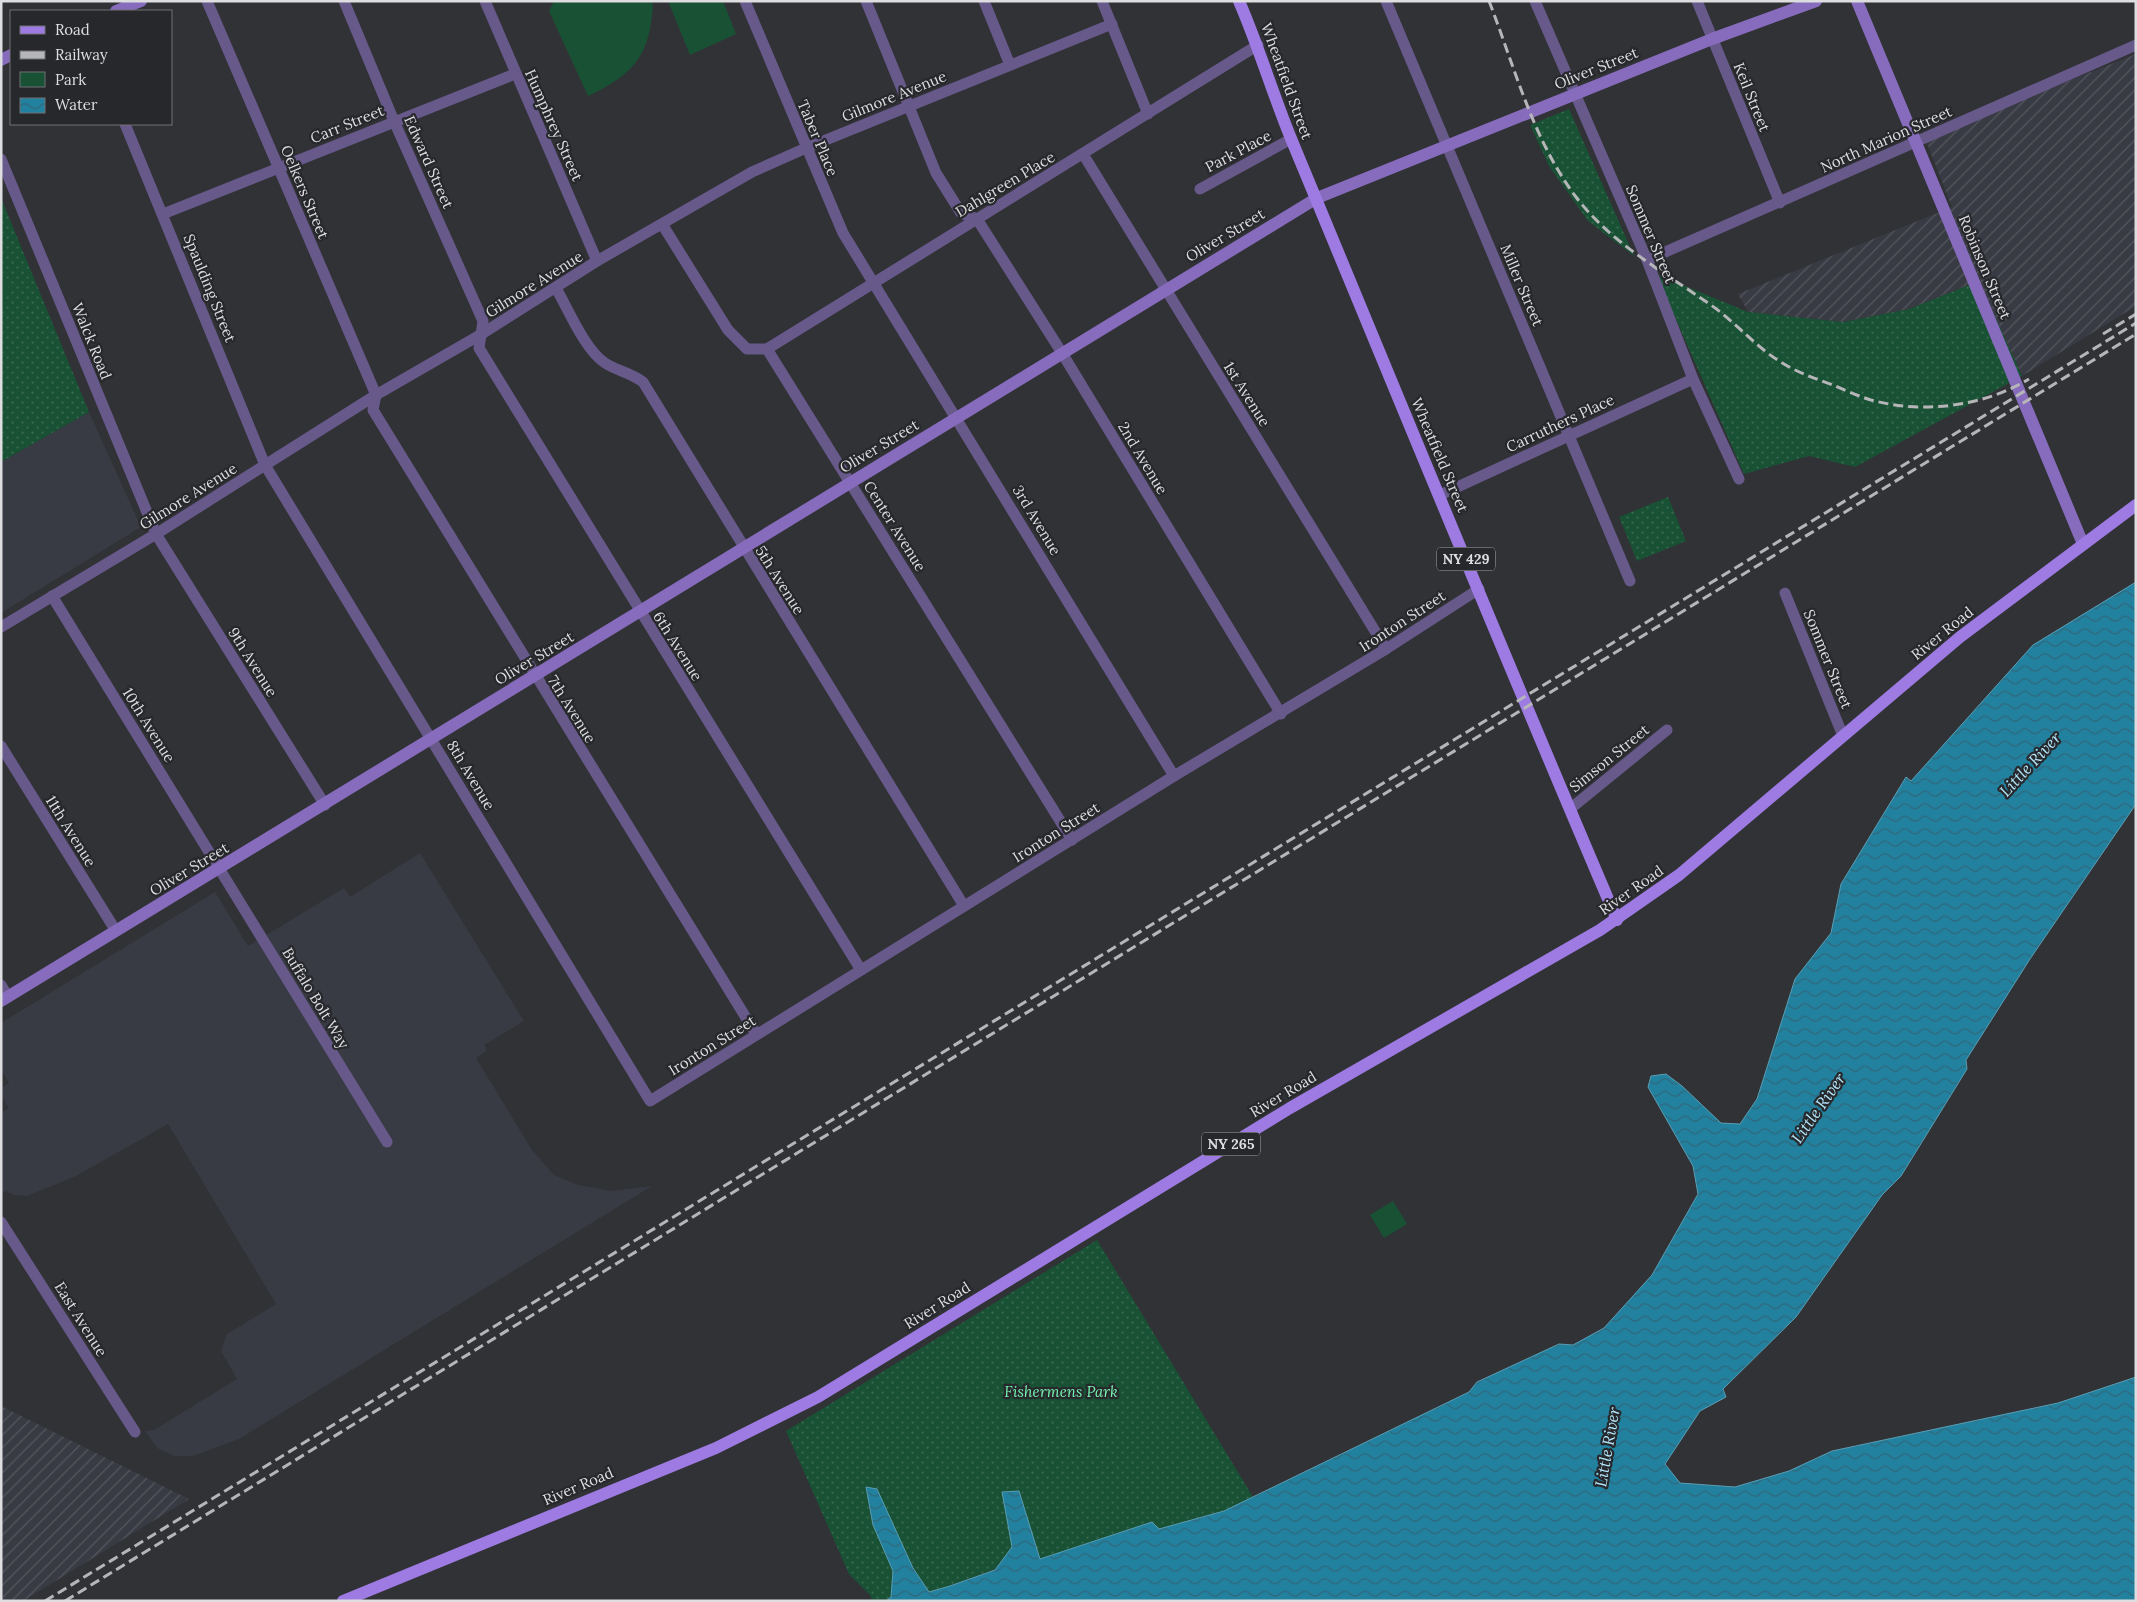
<svg xmlns="http://www.w3.org/2000/svg" width="2137" height="1602" font-family="Lora,serif">
	<style>
		.built { fill: #393b44 }
		.industrial { fill: url(#industrial-furrows) }
		.green { fill: url(#green-dots) }
		.pitch { fill: #185134 }
		.water { fill: url(#water-waves); stroke: #5a9db3 }
		.lines { fill: none; stroke-linecap: round; stroke-linejoin: round }
		.street { stroke: #68598b; stroke-width: 11 }
		.secondary { stroke: #876cbd; stroke-width: 12 }
		.primary { stroke: #9e7be3; stroke-width: 12 }
		.rail { stroke: #b6b6b9; stroke-width: 3; stroke-dasharray: 10 5; stroke-linecap: butt }
		.labels { text-anchor: middle; dominant-baseline: central; stroke-width: 4.5; stroke-linejoin: round; paint-order: stroke }
		.shield { fill: #27282c; stroke: #a7a7ab; stroke-width: 1 }
		.shield-label { font-size: 14px; font-weight: bold; fill: #dedee1 }
		.street-label { font-size: 15px; fill: #dedee1; stroke: #27282c }
		.park-label { font-size: 15px; font-style: italic; fill: #75f4b0; stroke: #27282c }
		.water-label { font-size: 16px; font-style: italic; fill: #b3e6fa; stroke: #27282c }
	</style>
	<defs>
		<pattern id="industrial-furrows" width="10" height="10" patternUnits="userSpaceOnUse" patternTransform="scale(1.25)"><rect width="10" height="10" fill="#393b44"/><path d="M-1 1l2-2M0 10L10 0M9 11l2-2" fill="none" stroke="#55575f"/></pattern>
		<pattern id="green-dots" width="8" height="8" patternUnits="userSpaceOnUse" patternTransform="scale(1.25)"><rect width="8" height="8" fill="#185134"/><path d="M2 2h.1M6 6h.1" fill="none" stroke="#396a51" stroke-width="1.8" stroke-linecap="round"/></pattern>
		<pattern id="water-waves" width="16" height="10" patternUnits="userSpaceOnUse" patternTransform="scale(1.25)"><rect width="16" height="10" fill="#22819f"/><path d="M0 5q4-4 8 0t8 0" fill="none" stroke="#2f687b"/></pattern>
	</defs>
	<rect width="100%" height="100%" fill="#313236"/>
	<g class="built">
		<polygon points="89,412 141,527 1,613 1,462"/>
		<polygon points="420,853 524,1021 484,1045 487,1050 476,1058 532,1150 554,1175 578,1185 612,1191 652,1186 239,1439 193,1456 174,1456 157,1448 145,1431 154,1430 237,1379 221,1351 227,1334 276,1304 168,1124 76,1176 27,1196 14,1195 6,1191 1,1193 1,1113 9,1108 1,1096 1,1088 9,1083 1,1070 1,1023 215,892 248,946 344,888 350,897"/>
	</g>
	<g class="industrial">
		<polygon points="2136,54 2136,306 2022,376 1979,281 1909,309 1843,322 1748,312 1738,294 1952,207 1925,138"/>
		<polygon points="1,1406 189,1499 23,1601 1,1601"/>
	</g>
	<g class="green">
		<polygon points="1569,109 1634,256 1588,221 1549,166 1530,125"/>
		<polygon points="1,198 89,412 1,462"/>
		<polygon points="1656,274 1748,312 1843,322 1909,309 1979,281 2022,376 1855,467 1809,456 1744,474"/>
		<polygon points="1668,497 1686,541 1637,561 1619,517"/>
		<polygon points="1097,1240 1253,1497 1224,1511 1158,1529 1152,1522 1040,1560 1019,1491 1003,1492 1012,1547 995,1569 950,1586 928,1592 866,1487 873,1525 893,1571 891,1597 886,1601 872,1601 871,1596 849,1574 786,1431"/>
	</g>
	<g class="pitch">
		<path d="M554,1H653C651,54 635,74 588,96L549,11Z"/>
		<polygon points="668,1 723,1 736,34 690,55"/>
		<polygon points="1,269 9,289 1,309"/>
		<polygon points="1393,1201 1407,1224 1384,1238 1370,1215"/>
	</g>
	<polygon class="water" points="2136,582 2136,804 2030,959 1966,1060 1967,1069 1901,1176 1882,1195 1796,1317 1723,1389 1726,1397 1700,1411 1665,1464 1680,1483 1735,1487 1789,1471 1832,1451 2058,1403 2136,1377 2136,1601 886,1601 891,1597 893,1571 873,1525 866,1487 877,1489 913,1568 929,1592 950,1586 995,1570 1012,1547 1002,1492 1019,1491 1040,1559 1152,1522 1159,1529 1224,1511 1469,1392 1477,1382 1559,1344 1573,1345 1604,1328 1652,1275 1698,1194 1693,1166 1648,1087 1651,1076 1666,1074 1682,1086 1721,1123 1740,1124 1757,1099 1795,979 1831,933 1841,884 1906,777 1911,781 2033,645"/>
	<g class="lines">
		<g class="street">
			<polyline points="207,1 376,395 373,410 756,1034"/>
			<polyline points="344,1 394,121 483,321 479,348 861,970"/>
			<polyline points="485,1 597,261"/>
			<polyline points="745,1 843,233 1174,776"/>
			<polyline points="866,1 936,173 961,213 977,219 1062,353 1281,714"/>
			<polyline points="984,1 1010,65"/>
			<polyline points="1102,1 1148,114"/>
			<polyline points="1386,1 1630,581"/>
			<polyline points="1535,1 1647,260 1693,379 1739,479"/>
			<polyline points="1697,1 1780,203"/>
			<polyline points="125,124 265,465 650,1101 1174,776 1386,649 1479,589"/>
			<polyline points="1083,154 1386,649"/>
			<polyline points="1,159 156,534 325,805"/>
			<polyline points="1200,189 1291,139"/>
			<polyline points="163,214 515,74"/>
			<polyline points="662,224 728,330 747,349 767,349 1072,840"/>
			<polyline points="1647,260 2136,45"/>
			<path d="M556,288C568,309 585,350 605,363C617,371 630,372 643,382L964,906"/>
			<polyline points="767,349 1258,45"/>
			<polyline points="1440,495 1693,379"/>
			<polyline points="1785,593 1843,736"/>
			<polyline points="52,596 387,1142"/>
			<polyline points="1,627 156,534 376,395 480,335 597,261 752,172 806,148 1112,24"/>
			<polyline points="1,746 116,931"/>
			<polyline points="1570,809 1667,730"/>
			<polyline points="1,985 8,997"/>
			<polyline points="1,1222 135,1432"/>
		</g>
		<g class="secondary">
			<polyline points="1857,1 2083,544"/>
			<polyline points="116,11 141,1"/>
			<polyline points="1,60 11,55"/>
			<polyline points="1,1001 1317,198 1712,39 1816,1"/>
		</g>
		<g class="primary">
			<path d="M1239,1C1259,47 1273,95 1292,141C1400,401 1506,661 1617,920"/>
			<polyline points="343,1601 716,1448 818,1397 1290,1108 1600,930 1679,875 1960,637 2136,505"/>
		</g>
		<g class="rail">
			<path d="M1489,1C1515,68 1533,140 1576,197C1610,242 1662,271 1708,303C1735,321 1756,348 1784,364C1799,373 1816,379 1833,385C1845,390 1858,396 1871,400C1922,414 1983,407 2029,379"/>
			<polyline points="2103,334 2136,314"/>
			<polyline points="45,1601 2136,323"/>
			<polyline points="65,1601 2136,334"/>
		</g>
	</g>
	<g class="labels">
		<g class="shield">
			<rect x="1437" y="547.5" width="58" height="23" rx="4"/>
			<rect x="1202" y="1132.5" width="58" height="23" rx="4"/>
		</g>
		<g class="shield-label">
			<text x="1466" y="559">NY 429</text>
			<text x="1231" y="1144">NY 265</text>
		</g>
		<g class="street-label">
			<text transform="translate(1596 68) rotate(-22)">Oliver Street</text>
			<text transform="translate(1287 81) rotate(70)">Wheatfield Street</text>
			<text transform="translate(894 96) rotate(-22)">Gilmore Avenue</text>
			<text transform="translate(1752 97) rotate(68)">Keil Street</text>
			<text transform="translate(347 124) rotate(-22)">Carr Street</text>
			<text transform="translate(554 125) rotate(66)">Humphrey Street</text>
			<text transform="translate(818 138) rotate(67)">Taber Place</text>
			<text transform="translate(1886 139) rotate(-24)">North Marion Street</text>
			<text transform="translate(1238 151) rotate(-28)">Park Place</text>
			<text transform="translate(429 162) rotate(66)">Edward Street</text>
			<text transform="translate(1005 184) rotate(-31)">Dahlgreen Place</text>
			<text transform="translate(305 192) rotate(67)">Oelkers Street</text>
			<text transform="translate(1651 234) rotate(67)">Sommer Street</text>
			<text transform="translate(1225 235) rotate(-31)">Oliver Street</text>
			<text transform="translate(1985 267) rotate(67)">Robinson Street</text>
			<text transform="translate(534 284) rotate(-32)">Gilmore Avenue</text>
			<text transform="translate(1522 285) rotate(67)">Miller Street</text>
			<text transform="translate(210 288) rotate(68)">Spaulding Street</text>
			<text transform="translate(92 341) rotate(68)">Walck Road</text>
			<text transform="translate(1247 394) rotate(58)">1st Avenue</text>
			<text transform="translate(1560 423) rotate(-25)">Carruthers Place</text>
			<text transform="translate(879 446) rotate(-31)">Oliver Street</text>
			<text transform="translate(1440 455) rotate(67)">Wheatfield Street</text>
			<text transform="translate(1143 458) rotate(59)">2nd Avenue</text>
			<text transform="translate(188 496) rotate(-32)">Gilmore Avenue</text>
			<text transform="translate(1037 520) rotate(59)">3rd Avenue</text>
			<text transform="translate(895 526) rotate(58)">Center Avenue</text>
			<text transform="translate(780 580) rotate(58)">5th Avenue</text>
			<text transform="translate(1402 621) rotate(-33)">Ironton Street</text>
			<text transform="translate(1942 633) rotate(-39)">River Road</text>
			<text transform="translate(678 646) rotate(58)">6th Avenue</text>
			<text transform="translate(534 658) rotate(-31)">Oliver Street</text>
			<text transform="translate(1828 659) rotate(68)">Sommer Street</text>
			<text transform="translate(253 662) rotate(58)">9th Avenue</text>
			<text transform="translate(572 709) rotate(58)">7th Avenue</text>
			<text transform="translate(149 725) rotate(58)">10th Avenue</text>
			<text transform="translate(1609 758) rotate(-39)">Simson Street</text>
			<text transform="translate(471 775) rotate(59)">8th Avenue</text>
			<text transform="translate(71 831) rotate(58)">11th Avenue</text>
			<text transform="translate(1056 832) rotate(-32)">Ironton Street</text>
			<text transform="translate(189 869) rotate(-31)">Oliver Street</text>
			<text transform="translate(1631 890) rotate(-35)">River Road</text>
			<text transform="translate(316 998) rotate(59)">Buffalo Bolt Way</text>
			<text transform="translate(712 1045) rotate(-32)">Ironton Street</text>
			<text transform="translate(1283 1094) rotate(-31)">River Road</text>
			<text transform="translate(937 1305) rotate(-32)">River Road</text>
			<text transform="translate(81 1319) rotate(58)">East Avenue</text>
			<text transform="translate(578 1486) rotate(-23)">River Road</text>
		</g>
		<g class="park-label">
			<text x="1061" y="1391">Fishermens Park</text>
		</g>
		<g class="water-label">
			<text transform="translate(2030 764) rotate(-47)">Little River</text>
			<text transform="translate(1818 1108) rotate(-55)">Little River</text>
			<text transform="translate(1607 1447) rotate(-80)">Little River</text>
		</g>
	</g>
	<rect width="2137" height="1602" fill="none" stroke="#dedee1" stroke-width="5"/>
	<rect x="10" y="10" width="162" height="115" fill="#27282c" stroke="#707174"/>
	<rect x="20" y="26" width="25" height="8" fill="#9e7be3" stroke="#707174"/>
	<text x="55" y="35" font-size="15" fill="#dedee1">Road</text>
	<rect x="20" y="51" width="25" height="8" fill="#b6b6b9" stroke="#707174"/>
	<text x="55" y="60" font-size="15" fill="#dedee1">Railway</text>
	<rect x="20" y="72" width="25" height="15" fill="#185134" stroke="#707174"/>
	<text x="55" y="85" font-size="15" fill="#dedee1">Park</text>
	<rect x="20" y="98" width="25" height="15" fill="url(#water-waves)" stroke="#707174"/>
	<text x="55" y="110" font-size="15" fill="#dedee1">Water</text>
</svg>
